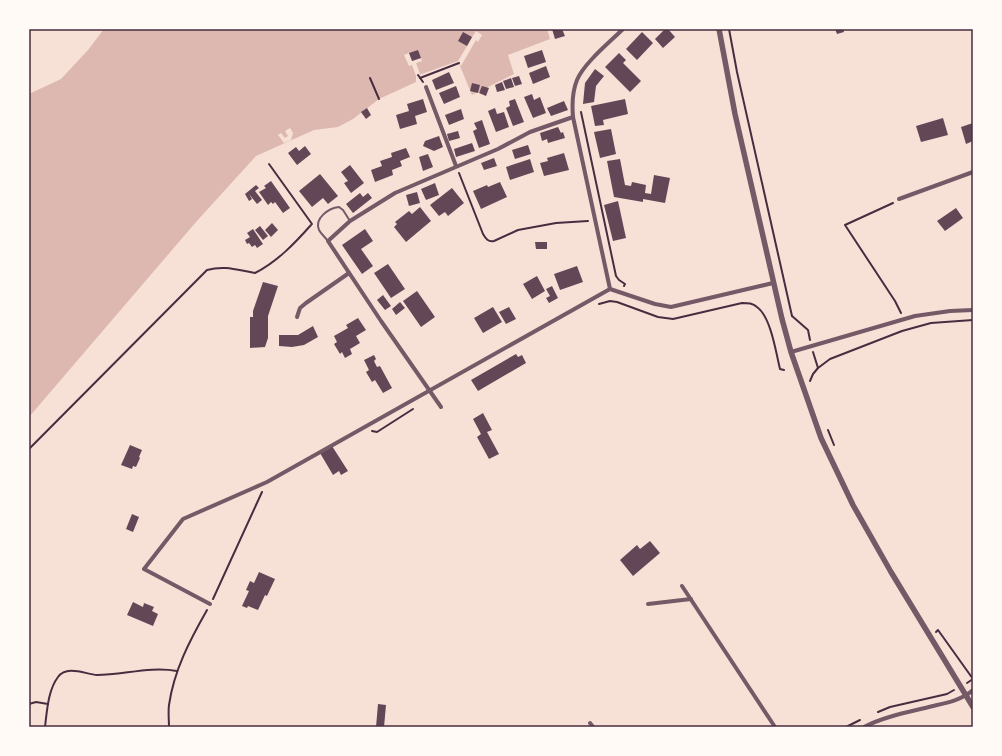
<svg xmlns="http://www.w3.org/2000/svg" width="1002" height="756" font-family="Barlow,sans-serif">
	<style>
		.water { fill: #dcb8b0 }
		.pier { fill: #f7e1d7 }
		.building { fill: #644757 }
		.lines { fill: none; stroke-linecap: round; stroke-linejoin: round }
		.path { stroke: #4a2c40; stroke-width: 2 }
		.service { stroke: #755966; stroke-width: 2 }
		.minor { stroke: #755966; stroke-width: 4 }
		.tertiary { stroke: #755966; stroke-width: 5.5 }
		.neatline { fill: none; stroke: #4a2c40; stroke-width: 1.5 }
	</style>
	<rect width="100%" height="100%" fill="#f7e1d7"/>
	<polygon class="water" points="104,29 547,29 550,39 508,55 514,74 472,95 458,61 416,76 416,82 379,99 353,119 338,127 314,130 256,156 196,222 29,417 29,94 61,79 88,50"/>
	<g class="pier">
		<polygon points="476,31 482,35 478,42 476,40 461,66 458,61"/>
		<polygon points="409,53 413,61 421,58 422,61 416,63 420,74 416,76 412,65 409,66 404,55"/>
		<polygon points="290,128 293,133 291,140 284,143 278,135 281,133 285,138 288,136 285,131"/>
	</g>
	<g class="building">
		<polygon points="552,29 562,29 565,36 555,39"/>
		<polygon points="665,29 668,29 675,37 663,48 655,39"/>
		<polygon points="835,29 843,29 844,32 837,34"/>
		<polygon points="463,32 472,37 467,46 458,41"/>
		<polygon points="642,32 653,43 637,60 626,49"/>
		<polygon points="418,50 421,58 412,61 409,53"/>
		<polygon points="542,50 546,62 528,68 524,56"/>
		<polygon points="619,53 626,60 623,63 641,81 630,92 605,67"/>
		<polygon points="546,66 550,77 533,84 529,73"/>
		<polygon points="595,69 604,76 596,86 594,102 583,104 585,83"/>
		<polygon points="449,72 454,83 436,90 432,80"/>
		<polygon points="519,76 522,84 515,86 512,78"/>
		<polygon points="511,78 514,87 506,89 503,81"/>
		<polygon points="502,82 505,90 497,92 495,85"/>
		<polygon points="472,83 480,85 478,93 470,91"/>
		<polygon points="456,86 460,97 444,104 439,93"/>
		<polygon points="482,86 489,88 486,96 479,93"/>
		<polygon points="532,94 534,100 540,97 546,113 533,118 524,97"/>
		<polygon points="423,99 427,112 415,116 417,124 400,129 396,115 409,111 407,104"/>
		<polygon points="515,99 524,122 513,126 506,108 510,106 509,101"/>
		<polygon points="625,99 628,114 603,120 604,125 595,126 591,106"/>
		<polygon points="564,101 568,110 551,116 547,108"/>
		<polygon points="367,108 371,115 366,119 361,112"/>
		<polygon points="495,108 497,114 504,112 509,127 496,132 488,111"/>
		<polygon points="461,109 464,119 449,125 445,115"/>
		<polygon points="943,118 948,135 921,142 916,126"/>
		<polygon points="482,120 490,144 479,148 473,131 477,129 474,123"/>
		<polygon points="973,123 973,141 966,144 961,127"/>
		<polygon points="558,127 561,133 563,132 565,138 548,143 547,139 542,141 540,133"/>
		<polygon points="611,129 616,154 600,158 594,132"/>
		<polygon points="458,131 460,138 449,141 447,134"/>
		<polygon points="439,136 443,147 434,151 423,146 425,141"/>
		<polygon points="472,143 475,151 456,157 454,149"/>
		<polygon points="528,145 531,154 515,159 512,150"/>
		<polygon points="305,146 311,154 297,165 288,153 296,147 299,151"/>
		<polygon points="406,148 410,157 400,161 402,166 392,170 393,175 375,182 371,170 382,166 380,161 392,157 391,153"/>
		<polygon points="564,153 569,170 544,176 540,163 548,161 547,158"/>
		<polygon points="428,154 433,167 423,171 419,157"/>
		<polygon points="494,158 497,166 484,170 481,163"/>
		<polygon points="530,159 534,172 510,180 506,167"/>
		<polygon points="620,159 625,185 631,186 632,182 646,185 645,193 651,194 654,175 670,178 665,203 643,199 643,202 614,197 607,161"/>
		<polygon points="350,165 364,183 351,193 344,183 348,181 341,172"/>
		<polygon points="320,174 338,196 328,204 323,198 312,207 299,191"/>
		<polygon points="271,181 290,208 283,213 275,202 273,204 271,202 268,205 259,192 266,188 264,186"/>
		<polygon points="500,182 507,197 481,209 473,191 487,185 488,187"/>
		<polygon points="435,183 439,195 426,200 421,189"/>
		<polygon points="256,185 259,188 255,191 262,200 257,204 249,194 252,199 249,201 245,194"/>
		<polygon points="452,188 464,203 448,216 445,212 439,216 430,205"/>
		<polygon points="417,192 420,203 409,206 406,195"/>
		<polygon points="360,193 363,197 368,193 372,198 353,213 346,204"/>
		<polygon points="618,201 626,238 613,241 604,205"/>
		<polygon points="420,207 431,221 406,242 394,227 397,224 395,222 409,211 412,214"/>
		<polygon points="956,208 963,218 945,231 937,221"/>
		<polygon points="272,223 278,230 271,237 265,230"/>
		<polygon points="260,226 268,236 263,240 255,230"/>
		<polygon points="253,229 263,244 257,248 255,245 252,247 249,243 247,244 245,240 250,237 247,233"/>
		<polygon points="365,229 373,241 361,249 373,266 362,274 342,245"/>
		<polygon points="535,242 547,242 547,249 536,249"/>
		<polygon points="388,264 405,289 391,298 374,273"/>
		<polygon points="577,266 583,282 560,290 554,274"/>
		<polygon points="537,276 545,291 532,299 523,284"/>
		<polygon points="263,282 278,286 268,316 268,338 265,347 250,348 250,317 253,317 253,311"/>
		<polygon points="552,286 558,298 549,303 546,298 550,296 546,289"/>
		<polygon points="417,291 435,317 421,327 403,301"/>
		<polygon points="383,295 391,306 385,310 377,300"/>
		<polygon points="400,302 405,308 396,315 392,309"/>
		<polygon points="493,307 502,322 483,333 474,318"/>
		<polygon points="509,307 516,319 506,324 499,312"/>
		<polygon points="358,318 366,330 356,336 360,343 350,349 352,354 345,358 342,352 340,354 334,344 337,342 334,336 348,328 346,325"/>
		<polygon points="313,326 318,337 304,345 292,347 279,346 279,335 298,335"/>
		<polygon points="516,354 518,357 522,355 526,363 478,391 471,380"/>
		<polygon points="374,355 376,359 374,361 377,367 380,366 392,388 383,393 375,380 372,382 366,372 369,370 364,360"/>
		<polygon points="483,413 492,430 487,432 499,454 489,459 477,437 481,434 473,419"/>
		<polygon points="130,445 142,450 139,457 140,458 136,467 133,466 132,469 121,465"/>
		<polygon points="332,446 348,471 341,475 339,471 333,475 320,453"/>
		<polygon points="132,514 139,517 133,532 126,529"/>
		<polygon points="650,541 660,553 633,576 620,560 637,545 640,549"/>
		<polygon points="259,572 275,579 267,596 265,595 258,610 248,606 247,608 242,606 249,591 246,590 250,581 254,583"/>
		<polygon points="133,602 143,607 144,603 154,607 152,611 158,614 153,626 127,615"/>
		<polygon points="378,704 386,705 384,727 376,727"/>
	</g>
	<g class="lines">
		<g class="path">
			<polyline points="729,29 737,72 792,316"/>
			<polyline points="418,75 423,82"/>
			<polyline points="370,78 379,99"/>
			<polyline points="420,78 459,63"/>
			<polyline points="581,112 616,276 619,280 625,284 624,286"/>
			<polyline points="269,164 312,224"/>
			<path d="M459,173L483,234C486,239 488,242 494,241L518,230L556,223L588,221"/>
			<polyline points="893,203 845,225 895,301 901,313"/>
			<path d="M599,304L610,301L617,302L658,317L673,319L742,303C748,303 753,303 757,307C771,317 776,353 780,369L784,370"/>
			<polyline points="792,316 808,330 810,340"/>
			<polyline points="813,352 818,368 830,359 902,331 931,323 973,320"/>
			<polyline points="810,381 813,374 818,368"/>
			<polyline points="828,430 834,445"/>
			<polyline points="372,431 377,432 413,409"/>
			<path d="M29,449L207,270C225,265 237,270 255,273C277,262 295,243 311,225"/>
			<polyline points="213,599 262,492"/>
			<polyline points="936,632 938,630 973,679"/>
			<polyline points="967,683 973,679"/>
			<polyline points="29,704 36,702 48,704"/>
			<polyline points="878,712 890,707 947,694 954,690"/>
			<path d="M45,727C47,711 48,690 58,677C67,665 85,674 97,675C123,675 150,666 177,671"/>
			<path d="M169,727C169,720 168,712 169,705C174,670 190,640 207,610"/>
			<polyline points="846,727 860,720"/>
		</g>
		<path class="service" d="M327,240C325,237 321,234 319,230C314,218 329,208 339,207L343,210L350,221"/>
		<g class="minor">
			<polyline points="426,87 456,166"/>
			<polyline points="899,199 973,172"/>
			<path d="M610,289L573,117C572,105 572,92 577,80C584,63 610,42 623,29"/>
			<polyline points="297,317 300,308 306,303 349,273"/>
			<polyline points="791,352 915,316 950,311 973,310"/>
			<polyline points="441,407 381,321 328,241 350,221 395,193 498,149 530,132 573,117"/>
			<polyline points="682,586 775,727"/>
			<polyline points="210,604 144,569 183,519 267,482 610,289 655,304 671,307 773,283"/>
			<polyline points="648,604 691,599"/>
			<polyline points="590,723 593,727"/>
			<path d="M864,727C885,716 910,712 933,706C946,703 962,700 973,690"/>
		</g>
		<polyline class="tertiary" points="719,29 735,114 782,319 791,352 821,438 853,505 891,572 973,707"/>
	</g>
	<rect width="1002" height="756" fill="none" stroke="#fffaf5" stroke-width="60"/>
	<rect x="30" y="30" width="942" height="696" class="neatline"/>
</svg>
